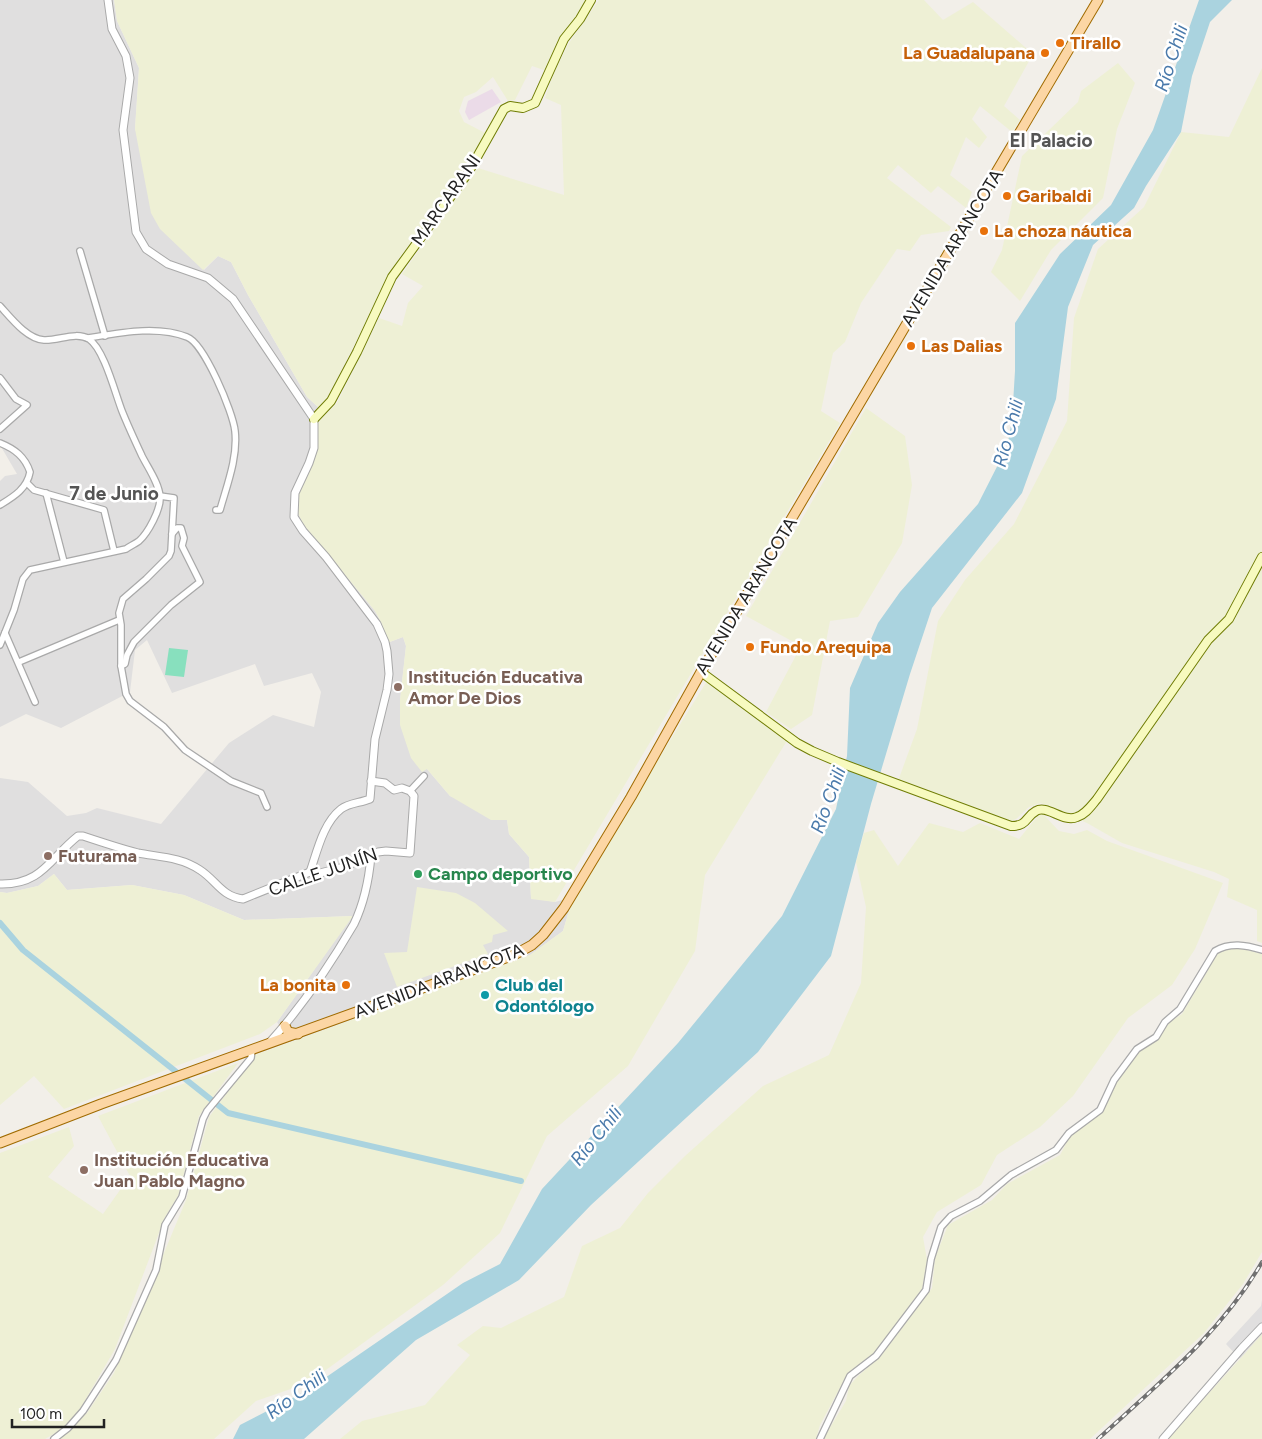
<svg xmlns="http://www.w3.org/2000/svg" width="1262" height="1439" font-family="Figtree,sans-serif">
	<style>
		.residential { fill: #e0dfdf }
		.industrial { fill: #ebdbe8 }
		.farmland { fill: #eef0d5 }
		.pitch { fill: #88e0be }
		.water { fill: #aad3df }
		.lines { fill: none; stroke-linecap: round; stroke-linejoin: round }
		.canal { stroke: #aad3df; stroke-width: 6 }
		.minor-casing { stroke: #a9a9a9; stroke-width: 8 }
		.tertiary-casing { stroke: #a9a9a9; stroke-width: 9 }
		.secondary-casing { stroke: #707d05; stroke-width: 10 }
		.primary-casing { stroke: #a06b00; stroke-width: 11 }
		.minor { stroke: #fff; stroke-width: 5.5 }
		.tertiary { stroke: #fff; stroke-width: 7 }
		.secondary { stroke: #f7fabf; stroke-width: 8 }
		.primary { stroke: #fcd6a4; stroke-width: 9 }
		.rail-casing { stroke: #707070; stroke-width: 4 }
		.rail { stroke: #fff; stroke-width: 2; stroke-dasharray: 5.5; stroke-linecap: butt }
		.food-dot { fill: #e8710a; stroke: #fff; stroke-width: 2 }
		.education-dot { fill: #8d6e63; stroke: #fff; stroke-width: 2 }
		.leisure-dot { fill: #2e9e5b; stroke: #fff; stroke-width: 2 }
		.culture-dot { fill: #0f9aa8; stroke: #fff; stroke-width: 2 }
		.labels { text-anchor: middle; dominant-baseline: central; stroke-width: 5; stroke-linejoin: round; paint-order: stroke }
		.food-label { font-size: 18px; font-weight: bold; fill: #c56008; stroke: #fff; text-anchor: start }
		.street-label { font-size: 18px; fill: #222; stroke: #fff }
		.education-label { font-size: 18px; font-weight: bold; fill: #785e54; stroke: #fff; text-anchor: start }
		.leisure-label { font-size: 18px; font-weight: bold; fill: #27864d; stroke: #fff; text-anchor: start }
		.culture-label { font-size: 18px; font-weight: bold; fill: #0d838f; stroke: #fff; text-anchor: start }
		.water-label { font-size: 19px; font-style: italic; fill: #4a7aab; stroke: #fff }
		.neighbourhood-label { font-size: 19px; font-weight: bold; fill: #555; stroke: #fff }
	</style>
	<rect width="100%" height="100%" fill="#f2efe9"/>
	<g class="residential">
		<polygon points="0,0 114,0 117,21 139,68 135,129 204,270 218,256 231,262 248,295 307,397 319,408 303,524 375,611 382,624 387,643 403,637 406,646 400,700 400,724 427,769 450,796 507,820 509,834 529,857 531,898 555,902 573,897 563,931 530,955 290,1042 277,1022 352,916 244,920 184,895 132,885 67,890 54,874 38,886 7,893 0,892 0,778 28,782 67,816 86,813 97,808 161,824 229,743 273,715 314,727 321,692 312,673 264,686 255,664 172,693 147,640 135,650 130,692 61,728 26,714 0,727 0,481 5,476 17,474 0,445"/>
		<polygon points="1262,1300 1262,1334 1240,1359 1226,1344 1261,1306"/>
	</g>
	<polygon class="industrial" points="492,89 501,102 469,120 465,112 468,101"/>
	<g class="farmland">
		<polygon points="114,0 589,0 547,71 532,66 515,100 508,101 493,77 476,92 464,97 459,111 464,122 487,134 463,174 399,258 325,402 319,408 307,397 248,295 231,262 218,256 203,270 160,229 151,213 135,129 139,68 117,21"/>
		<polygon points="599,0 924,0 943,20 973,2 1033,54 1004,106 1020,120 1012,132 980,106 972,119 987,137 979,148 966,137 950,175 972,192 966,208 938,186 931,193 898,165 887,178 951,227 949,231 921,235 910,251 897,249 861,303 845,342 833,353 821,411 840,423 555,902 531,899 529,857 509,834 507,820 491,820 450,796 427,769 422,772 411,758 400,725 400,700 406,646 403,637 387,643 382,624 375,611 303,524 296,509 298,494 303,481 317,422 337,403 379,318 402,326 408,303 423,286 402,274 478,168 564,195 561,105 545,98 554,72 569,43"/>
		<polygon points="1118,63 1135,83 1117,129 1103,198 1051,250 1020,301 991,272 1002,250 1022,156 1078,102 1081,91"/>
		<polygon points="1262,68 1262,943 1257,941 1257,910 1227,897 1229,879 1214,872 1122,843 1087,823 1041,803 1029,807 1016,819 1007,822 898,781 917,729 938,621 965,580 1014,524 1067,421 1074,318 1098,249 1144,207 1181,132 1229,137"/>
		<polygon points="866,408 905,436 912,485 902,543 858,617 830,621 812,715 791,729 766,712 801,646 746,616"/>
		<polygon points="707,681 788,739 705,875 695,951 628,1066 547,1136 500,1233 443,1285 308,1383 256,1401 214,1439 57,1439 87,1413 114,1373 186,1200 209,1117 255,1055 530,955 563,931 573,897"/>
		<polygon points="1041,812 1059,831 1074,834 1087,830 1107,841 1223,883 1195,949 1172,985 1128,1018 1073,1096 1040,1127 997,1155 981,1185 937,1212 923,1237 927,1260 922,1289 872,1356 848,1373 820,1425 816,1439 340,1439 362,1421 425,1405 470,1355 457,1345 483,1326 501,1328 564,1297 582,1246 620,1228 648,1193 685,1156 763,1086 829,1055 861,983 866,907 856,862 864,833 874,830 898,866 929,823 963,832 980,823 1019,839"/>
		<polygon points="54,874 67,890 132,885 184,895 244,920 353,916 277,1022 260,1034 64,1109 34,1076 0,1105 0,892 7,893 38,886"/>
		<polygon points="417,887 456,893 475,903 508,931 493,935 492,942 483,945 488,954 397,987 384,953 407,952"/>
		<polygon points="1236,947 1262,954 1262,1252 1243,1284 1204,1333 1090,1439 823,1439 846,1401 849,1386 858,1376 881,1356 932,1288 935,1258 948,1225 992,1200 1007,1184 1060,1155 1071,1134 1102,1113 1117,1082 1137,1053 1158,1039 1167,1024 1182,1014 1218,953 1224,949"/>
		<polygon points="238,1063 199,1116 178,1196 165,1217 115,1349 80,1409 62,1429 45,1439 0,1439 0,1153 69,1127 74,1146 48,1177 103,1214 130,1176 98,1116"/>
		<polygon points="1262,1334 1262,1439 1167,1439 1240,1359"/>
	</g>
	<polygon class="pitch" points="169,648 188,650 184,677 165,675"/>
	<polygon class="water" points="1199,0 1232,0 1210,22 1192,76 1181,132 1146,186 1134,208 1093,245 1068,307 1056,399 1022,493 932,608 910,674 871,804 831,956 758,1052 591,1205 519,1280 416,1340 304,1439 233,1439 240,1425 306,1391 463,1283 500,1264 542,1189 678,1043 782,916 836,809 847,756 850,688 878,623 900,592 978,504 1007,447 1012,420 1015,371 1015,323 1060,254 1111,205 1153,130"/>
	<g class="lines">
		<polyline class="canal" points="0,923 23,950 228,1113 521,1181"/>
		<defs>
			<g id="minor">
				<polyline points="80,251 105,336"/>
				<path d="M0,306C11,318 27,339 44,340C58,341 76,331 89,339C104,349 115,393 122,411C128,426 135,441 142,456C148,468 159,483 160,497C161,509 148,533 139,541C135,544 130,546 126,549L30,570L23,579L14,610L0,645"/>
				<path d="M88,338C119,333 157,325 187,337C204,343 233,412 235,431C238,457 227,485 220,510H216"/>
				<polyline points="0,378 16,399 27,405 0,429"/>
				<path d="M0,443C15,449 25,457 30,472C27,489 13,497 0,505"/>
				<polyline points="27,483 34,490 104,510 114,551"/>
				<polyline points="46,493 64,562"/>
				<polyline points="160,496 174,498 171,551 169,556 146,579 123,599 119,613 121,625 121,666 126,694 130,701 164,727 185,750 231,781 261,793 267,807"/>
				<polyline points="5,633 35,702"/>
				<polyline points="19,662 119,620"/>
				<polyline points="121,666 125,664 127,655 134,642 171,605 200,582 182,546 184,538 181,528 177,528 172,534"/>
				<polyline points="410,791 424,776"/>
				<polyline points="54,1439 68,1428 83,1411 116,1360 156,1270 165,1225 182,1197 203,1119 207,1111 251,1058 252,1050"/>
				<path d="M820,1439L850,1376L876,1356L926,1290L931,1259L941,1227L951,1216L980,1201L1011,1175L1056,1150L1069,1133L1100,1110L1114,1080L1137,1049L1156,1037L1165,1022L1180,1009L1215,951C1230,942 1246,945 1262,950"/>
			</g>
			<g id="tertiary">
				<path d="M108,0L112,29L126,56L130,78L123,130L136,232L146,249L168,264L208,278L233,299L314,419V448L309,463L295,493L294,517L303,531L326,557L377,624L385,642L387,651L389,674L387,690L375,739L370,799C360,803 349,803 341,809C323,823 317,852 310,872"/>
				<path d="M0,884C42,885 50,858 78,836H83C101,842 119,848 138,853C159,857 181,857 200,870C217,881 221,896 243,899L310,872L320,873L344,867L378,852L386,851L410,853L414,796L410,791L402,788L394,790L385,783L371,781"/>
				<path d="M269,1043C301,1008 330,965 354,924C364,903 369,879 371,856"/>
				<polyline points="1163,1439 1242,1348 1262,1327"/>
			</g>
			<g id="secondary">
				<polyline points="314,419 331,401 357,352 392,277 468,173 504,109 510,106 523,108 535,103 564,39 580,19 591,0"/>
				<path d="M701,672L797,743L812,751L838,762L1011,826C1028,826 1025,817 1036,811C1047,804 1063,823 1077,817C1086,814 1091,806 1097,799L1208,640L1229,619L1262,557"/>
			</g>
			<g id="primary">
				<polyline points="285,1026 288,1032 298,1034"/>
				<polyline points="0,1143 101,1104 514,955 532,945 543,935 564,908 631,797 701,672 1098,0"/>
			</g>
		</defs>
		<use href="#minor" class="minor-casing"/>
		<use href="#tertiary" class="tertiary-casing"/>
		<use href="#secondary" class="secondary-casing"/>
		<use href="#primary" class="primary-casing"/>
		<use href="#minor" class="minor"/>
		<use href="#tertiary" class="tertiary"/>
		<use href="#secondary" class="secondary"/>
		<use href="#primary" class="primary"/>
		<defs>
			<path id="rail" d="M1098,1439C1157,1385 1222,1332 1262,1262"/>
		</defs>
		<use href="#rail" class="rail-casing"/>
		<use href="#rail" class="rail"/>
	</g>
	<g class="food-dot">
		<circle cx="1060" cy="43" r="5"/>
		<circle cx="1045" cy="53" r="5"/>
		<circle cx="1007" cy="196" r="5"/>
		<circle cx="984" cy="231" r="5"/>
		<circle cx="911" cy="346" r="5"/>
		<circle cx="750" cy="647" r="5"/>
		<circle cx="346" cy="985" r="5"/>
	</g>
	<g class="education-dot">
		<circle cx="398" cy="687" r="5"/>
		<circle cx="48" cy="856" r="5"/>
		<circle cx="84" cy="1170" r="5"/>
	</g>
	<circle class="leisure-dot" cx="418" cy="874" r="5"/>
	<circle class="culture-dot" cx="485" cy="995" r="5"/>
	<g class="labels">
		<g class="food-label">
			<text x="1070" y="43">Tirallo</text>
			<text x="1035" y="53" text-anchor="end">La Guadalupana</text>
			<text x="1017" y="196">Garibaldi</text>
			<text x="994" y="231">La choza náutica</text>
			<text x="921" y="346">Las Dalias</text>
			<text x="760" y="647">Fundo Arequipa</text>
			<text x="336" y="985" text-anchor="end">La bonita</text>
		</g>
		<g class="street-label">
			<text transform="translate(446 200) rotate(-55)">MARCARANI</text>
			<text transform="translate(952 248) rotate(-59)">AVENIDA ARANCOTA</text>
			<text transform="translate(746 596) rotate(-59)">AVENIDA ARANCOTA</text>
			<text transform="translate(323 872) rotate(-19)">CALLE JUNÍN</text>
			<text transform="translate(439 981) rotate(-21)">AVENIDA ARANCOTA</text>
		</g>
		<g class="education-label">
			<text x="408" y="677">Institución Educativa<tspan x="408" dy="21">Amor De Dios</tspan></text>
			<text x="58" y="856">Futurama</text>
			<text x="94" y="1160">Institución Educativa<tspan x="94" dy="21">Juan Pablo Magno</tspan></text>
		</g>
		<g class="leisure-label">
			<text x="428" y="874">Campo deportivo</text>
		</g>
		<g class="culture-label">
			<text x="495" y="985">Club del<tspan x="495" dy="21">Odontólogo</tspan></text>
		</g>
		<g class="water-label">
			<text transform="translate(1171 58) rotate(-72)">Río Chili</text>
			<text transform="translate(1008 433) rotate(-75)">Río Chili</text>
			<text transform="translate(828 800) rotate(-70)">Río Chili</text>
			<text transform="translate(596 1136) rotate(-51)">Río Chili</text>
			<text transform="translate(296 1394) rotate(-36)">Río Chili</text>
		</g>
		<g class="neighbourhood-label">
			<text x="1051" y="140">El Palacio</text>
			<text x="114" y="493">7 de Junio</text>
		</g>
	</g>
	<path d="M12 1419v8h92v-8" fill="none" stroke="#222222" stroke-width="2.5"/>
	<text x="20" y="1419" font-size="15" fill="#222222" stroke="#ffffff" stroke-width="4" paint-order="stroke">100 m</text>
</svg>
